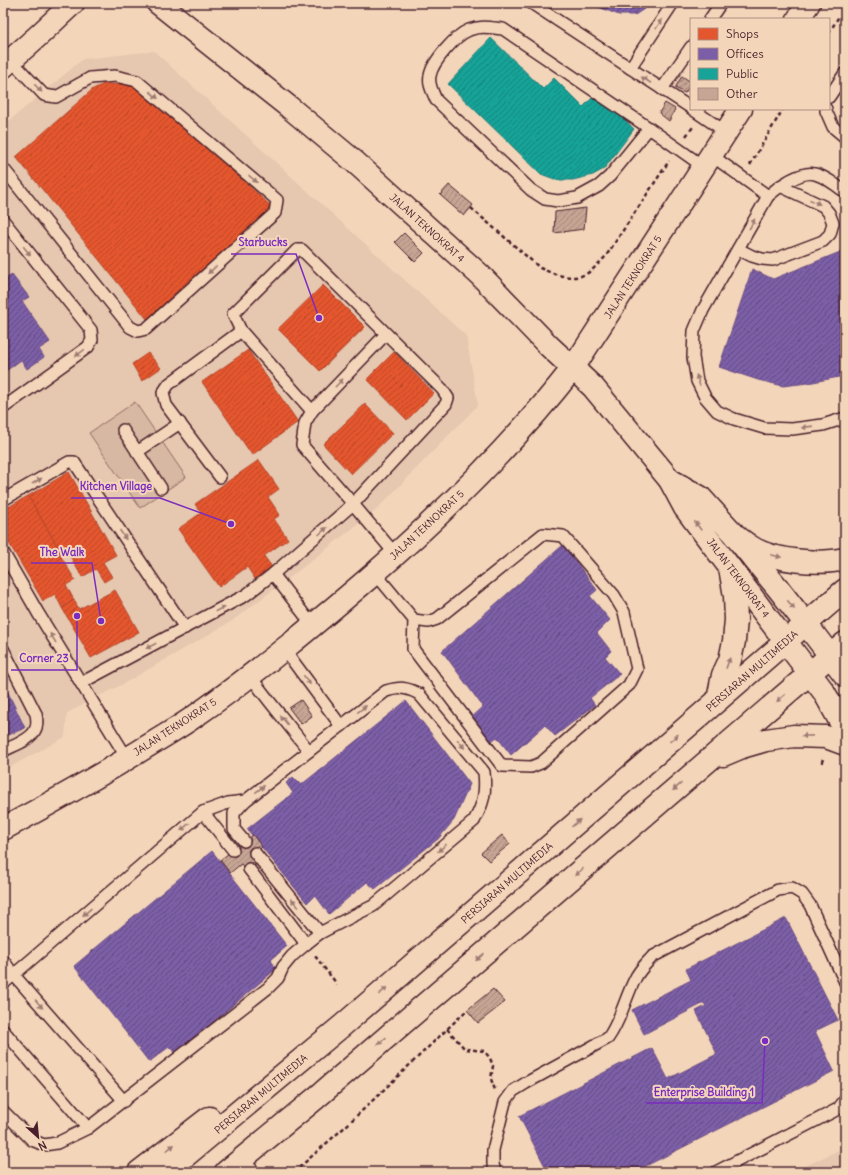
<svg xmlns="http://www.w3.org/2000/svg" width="848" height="1175" font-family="Delius,sans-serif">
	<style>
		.built { fill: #e6c7af }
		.pitch { fill: #d7b8a2; stroke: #906c66 }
		.shops { fill: url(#shops-hatch); stroke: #b6462d }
		.offices { fill: url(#offices-hatch); stroke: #6c4b82 }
		.public { fill: url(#public-hatch); stroke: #267b77 }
		.building { fill: url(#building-hatch); stroke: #4a1f2b }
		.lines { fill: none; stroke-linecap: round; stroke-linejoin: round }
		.service-casing { stroke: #4a1f2b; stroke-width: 14 }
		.minor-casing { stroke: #4a1f2b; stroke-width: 25 }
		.tertiary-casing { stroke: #4a1f2b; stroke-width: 25 }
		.secondary-casing { stroke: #4a1f2b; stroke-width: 25 }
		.primary-casing { stroke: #4a1f2b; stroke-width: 25 }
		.path { stroke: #4a1f2b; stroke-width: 2.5; stroke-dasharray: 4 3; stroke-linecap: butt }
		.service { stroke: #f3d6ba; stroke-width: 11 }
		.minor { stroke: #f3d6ba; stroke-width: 22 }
		.tertiary { stroke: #f3d6ba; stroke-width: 22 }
		.secondary { stroke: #f3d6ba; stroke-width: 22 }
		.primary { stroke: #f3d6ba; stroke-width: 22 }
		.oneway { fill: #9e7a72 }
		.labels { text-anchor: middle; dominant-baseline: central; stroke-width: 4; stroke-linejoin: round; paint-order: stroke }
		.street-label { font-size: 10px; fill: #4a1f2b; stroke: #f3d6ba }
		.leader { fill: none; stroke: #7b2cbf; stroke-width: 1.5 }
		.callout-dot { fill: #7b2cbf; stroke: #f3d6ba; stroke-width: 1.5 }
		.callout-label { font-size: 11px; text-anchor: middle; font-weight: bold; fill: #7b2cbf; stroke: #f3d6ba; stroke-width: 4; stroke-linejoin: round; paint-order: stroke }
	</style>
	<defs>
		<pattern id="shops-hatch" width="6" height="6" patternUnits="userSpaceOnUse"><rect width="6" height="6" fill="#e4572e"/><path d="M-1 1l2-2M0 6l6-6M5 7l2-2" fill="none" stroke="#bb4727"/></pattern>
		<pattern id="offices-hatch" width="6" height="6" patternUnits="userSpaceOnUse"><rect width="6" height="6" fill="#7b5ea7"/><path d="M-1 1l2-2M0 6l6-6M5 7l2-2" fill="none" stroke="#624980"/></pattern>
		<pattern id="public-hatch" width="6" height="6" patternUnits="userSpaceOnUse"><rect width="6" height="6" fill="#17a398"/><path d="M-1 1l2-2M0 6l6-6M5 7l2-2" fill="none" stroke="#17847c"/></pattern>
		<pattern id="building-hatch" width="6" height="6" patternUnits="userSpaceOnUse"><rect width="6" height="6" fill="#c6a594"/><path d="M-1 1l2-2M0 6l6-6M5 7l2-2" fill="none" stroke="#a38679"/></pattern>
	</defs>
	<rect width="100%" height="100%" fill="#f3d6ba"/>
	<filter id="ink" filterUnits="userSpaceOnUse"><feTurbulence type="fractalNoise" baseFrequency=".025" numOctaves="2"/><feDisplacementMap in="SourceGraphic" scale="8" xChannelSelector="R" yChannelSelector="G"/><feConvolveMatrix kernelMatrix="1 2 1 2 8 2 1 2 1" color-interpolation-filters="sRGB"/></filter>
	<g filter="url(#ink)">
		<g class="built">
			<polygon points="154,51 466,336 478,405 376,510 306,565 232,621 125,683 67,713 65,737 3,771 3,126 83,59"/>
			<polygon points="845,1147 845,1172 793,1172"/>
		</g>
		<polygon class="pitch" points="135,402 186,477 140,508 89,433"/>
		<g class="shops">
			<polygon points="104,84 139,85 272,207 147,319 16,157 93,89"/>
			<polygon points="323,285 365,327 320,371 278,329"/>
			<polygon points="248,350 298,422 252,455 202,382"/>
			<polygon points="394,352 434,393 407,420 367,379"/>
			<polygon points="148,353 161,368 142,381 132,364"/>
			<polygon points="365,404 393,433 351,474 323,444"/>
			<polygon points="259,460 279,489 268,497 280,515 274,519 288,539 264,556 272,567 255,579 247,567 219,587 178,529 201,513 195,504"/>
			<polygon points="69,472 116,555 103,562 112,577 104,582 96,569 82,577 67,551 62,554 28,496"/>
			<polygon points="28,496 62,554 59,553 75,580 66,585 74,600 62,608 55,594 43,601 3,533 3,510"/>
			<polygon points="115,590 139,632 91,658 62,608 74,600 79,609"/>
		</g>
		<g class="offices">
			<polygon points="588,3 652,3 647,7 635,15 619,15"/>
			<polygon points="845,239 845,374 839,377 808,383 783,386 758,380 719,367 752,269 773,279 840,252"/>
			<polygon points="3,273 6,278 12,275 29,297 22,301 50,342 39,349 44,357 27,369 21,360 3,373"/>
			<polygon points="563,545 597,590 590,596 610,620 597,633 611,651 605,657 620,674 590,698 595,705 555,736 545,725 511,755 497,737 489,743 470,719 483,707 442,651"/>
			<polygon points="3,682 25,728 6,736 3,732"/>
			<polygon points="406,701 470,784 454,820 438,839 375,889 367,882 329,914 315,895 307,903 247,829 293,793 286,783 293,777 301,785"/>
			<polygon points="212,851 287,946 271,960 276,969 176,1053 169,1047 149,1062 74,966"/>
			<polygon points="786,918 838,1020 815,1031 834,1071 634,1172 548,1172 519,1116 652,1048 668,1079 717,1054 696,1011 706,1006 704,1003 644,1034 632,1010 691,980 686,969"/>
		</g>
		<polygon class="public" points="491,38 543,89 554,78 583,107 597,93 634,129 604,169 593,175 573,180 557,180 541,174 448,84"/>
		<g class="building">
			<polygon points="682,76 691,82 691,84 685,93 675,88"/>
			<polygon points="665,103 675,109 669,121 659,113"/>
			<polygon points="449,185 473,205 464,216 440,195"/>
			<polygon points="586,208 584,229 554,233 555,212"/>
			<polygon points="404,233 424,253 415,262 395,242"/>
			<polygon points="301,700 312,716 301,724 289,708"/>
			<polygon points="253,835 262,847 255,853 257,864 247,871 241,864 230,873 220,860"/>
			<polygon points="502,835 510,844 489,861 481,853"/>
			<polygon points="493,989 505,1002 478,1023 467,1010"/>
		</g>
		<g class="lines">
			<defs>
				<g id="service">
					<polyline points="531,3 691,108"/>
					<polyline points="710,19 721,3"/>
					<polyline points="630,68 673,3"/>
					<polyline points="662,89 691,47"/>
					<polyline points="829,97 845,73"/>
					<polyline points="692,109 726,132"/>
					<polyline points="826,109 826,111 833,127 845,137"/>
					<path d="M649,128L610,176L599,186L577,198L558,201L545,199L531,190L436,100C433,92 428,85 430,76C432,62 456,35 469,30C481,25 492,28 503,29L649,128L704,167"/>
					<polyline points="711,155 768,196"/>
					<polyline points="3,168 130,327 138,331 146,329 275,213 277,200 137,81 115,76 90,78 56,97 44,95 11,60"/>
					<path d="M845,192C836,185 826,177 815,174C801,170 778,187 768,196L703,310L694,331L693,357L697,381L705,397L717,411L734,419L764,428L792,429L823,425L845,418"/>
					<polyline points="3,220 91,330 92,340 88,347 3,408"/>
					<polyline points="738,249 752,256 762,259 773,260 823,241 830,234 833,223 829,213 823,206 780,186"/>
					<polygon points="297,250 302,250 442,389 448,398 446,404 353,504 302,445 305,423 312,411 241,331 233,314"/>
					<polyline points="312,411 386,334"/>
					<polyline points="123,430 161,488"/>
					<polyline points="137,452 180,423"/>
					<polyline points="220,477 166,405 163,393 169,384 241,331"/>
					<polyline points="3,500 69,462 74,462 185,628"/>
					<polyline points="3,552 38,613 127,758"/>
					<polyline points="375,573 414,620 428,622 437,619 543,534 563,536 614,595 624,612 637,669 629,685 541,763 531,767 502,766 413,649 414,620"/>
					<polyline points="273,574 313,626"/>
					<path d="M3,649L36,714C37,719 38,725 35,730C31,740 12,746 3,751"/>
					<polyline points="284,649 341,726"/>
					<polyline points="250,676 270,702 309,751"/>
					<polyline points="81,683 246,595 273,574 353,504 396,555"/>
					<polyline points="203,812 233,850"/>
					<polyline points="255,853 320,933"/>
					<polyline points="249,869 306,944"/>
					<polyline points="3,960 13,974 124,1101"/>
					<polyline points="3,984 203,812 228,803 245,801"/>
					<path d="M3,1030L88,1128L268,988L278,978L283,967L292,956L306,944L320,933L347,919L373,906L474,821C484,803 486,792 484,772L419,694C406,687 401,687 386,691L245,801L234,813V829L244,841"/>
					<polyline points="3,1111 32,1140 44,1145 57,1143 88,1128"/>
					<polyline points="249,1166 254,1172"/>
					<path d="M495,1172L493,1164V1150L505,1102L513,1091L526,1083L608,1038C621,1020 625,998 635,979C639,970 646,964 652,957L778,890L792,888L802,894L810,905L845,982"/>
					<polyline points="716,1172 838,1109 845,1100"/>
				</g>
				<g id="minor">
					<polyline points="798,19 809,3"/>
					<path d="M3,829C53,802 103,774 151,744C167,734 183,725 198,714C258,672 314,625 369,578C443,514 513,445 573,368L741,109"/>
				</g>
				<g id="tertiary">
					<polyline points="158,3 289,107 355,162 480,275 549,346 593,387 670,480 685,508 786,642"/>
					<polyline points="3,67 39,35 73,3"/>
					<polyline points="670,480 700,497 731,531 777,587 806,624"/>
				</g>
				<g id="secondary">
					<polyline points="806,624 845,675"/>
					<polyline points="786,642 824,692 845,730"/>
				</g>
				<g id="primary">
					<path d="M731,531C736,536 742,541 748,545C770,561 819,565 845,559"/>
					<polyline points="718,700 723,675 730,660 734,641 736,620 735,596 730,568"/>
					<polyline points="723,755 742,747 766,740 794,736 826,737 845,744"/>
					<polyline points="139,1172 209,1118"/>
					<polyline points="166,1172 343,1025 845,590"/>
					<polyline points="226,1172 316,1098 845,643"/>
				</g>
			</defs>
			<use href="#service" class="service-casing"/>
			<use href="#minor" class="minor-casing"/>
			<use href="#tertiary" class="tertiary-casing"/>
			<use href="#secondary" class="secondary-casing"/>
			<use href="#primary" class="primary-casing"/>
			<g class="path">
				<polyline points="829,33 845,6"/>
				<polyline points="686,136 693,127"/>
				<polyline points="750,165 783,109"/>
				<path d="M471,208L540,268C553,274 567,279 581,276C591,273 599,263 606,256L669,161"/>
				<polyline points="822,763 823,757"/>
				<polyline points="315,956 337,984"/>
				<polyline points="447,1029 465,1049 484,1051 490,1058 493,1066 491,1079 495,1090"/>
				<polyline points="294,1172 346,1126 467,1010"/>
			</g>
			<use href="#service" class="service"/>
			<use href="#minor" class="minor"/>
			<use href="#tertiary" class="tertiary"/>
			<use href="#secondary" class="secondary"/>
			<use href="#primary" class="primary"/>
		</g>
		<defs><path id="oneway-solid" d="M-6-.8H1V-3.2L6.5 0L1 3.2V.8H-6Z"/></defs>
		<g class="oneway">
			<use href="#oneway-solid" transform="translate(659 24) rotate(-56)"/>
			<use href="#oneway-solid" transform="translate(646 80) rotate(-147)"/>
			<use href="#oneway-solid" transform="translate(38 88) rotate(46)"/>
			<use href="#oneway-solid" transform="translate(154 95) rotate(41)"/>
			<use href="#oneway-solid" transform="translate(253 179) rotate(41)"/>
			<use href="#oneway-solid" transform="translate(815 202) rotate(25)"/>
			<use href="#oneway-solid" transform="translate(752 224) rotate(-61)"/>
			<use href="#oneway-solid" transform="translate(27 251) rotate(51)"/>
			<use href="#oneway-solid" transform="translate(212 270) rotate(138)"/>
			<use href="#oneway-solid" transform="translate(80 353) rotate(144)"/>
			<use href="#oneway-solid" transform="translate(698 380) rotate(-108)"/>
			<use href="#oneway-solid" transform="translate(339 383) rotate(-46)"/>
			<use href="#oneway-solid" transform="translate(807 427) rotate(172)"/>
			<use href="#oneway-solid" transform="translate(37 481) rotate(-30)"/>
			<use href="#oneway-solid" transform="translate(698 526) rotate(-127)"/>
			<use href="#oneway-solid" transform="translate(323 531) rotate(-42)"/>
			<use href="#oneway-solid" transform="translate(123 535) rotate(56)"/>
			<use href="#oneway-solid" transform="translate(776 556) rotate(14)"/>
			<use href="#oneway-solid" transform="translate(791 605) rotate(52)"/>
			<use href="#oneway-solid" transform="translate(220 609) rotate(-28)"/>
			<use href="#oneway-solid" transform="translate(53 638) rotate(-121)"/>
			<use href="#oneway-solid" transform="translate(151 646) rotate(152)"/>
			<use href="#oneway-solid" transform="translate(728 663) rotate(-70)"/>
			<use href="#oneway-solid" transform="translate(307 680) rotate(53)"/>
			<use href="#oneway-solid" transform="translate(781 698) rotate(139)"/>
			<use href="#oneway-solid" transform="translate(362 709) rotate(-37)"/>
			<use href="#oneway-solid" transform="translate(284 720) rotate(-129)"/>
			<use href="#oneway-solid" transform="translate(807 736) rotate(179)"/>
			<use href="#oneway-solid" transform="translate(674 738) rotate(-41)"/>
			<use href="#oneway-solid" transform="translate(461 744) rotate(51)"/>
			<use href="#oneway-solid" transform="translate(677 787) rotate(139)"/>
			<use href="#oneway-solid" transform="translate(260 789) rotate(-38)"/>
			<use href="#oneway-solid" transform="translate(576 823) rotate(-41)"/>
			<use href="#oneway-solid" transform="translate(185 827) rotate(139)"/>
			<use href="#oneway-solid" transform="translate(442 848) rotate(140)"/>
			<use href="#oneway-solid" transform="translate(579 872) rotate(139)"/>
			<use href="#oneway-solid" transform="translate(295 903) rotate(-130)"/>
			<use href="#oneway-solid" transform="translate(87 912) rotate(139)"/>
			<use href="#oneway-solid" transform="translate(480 957) rotate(139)"/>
			<use href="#oneway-solid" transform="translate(383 991) rotate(-41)"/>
			<use href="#oneway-solid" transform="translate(39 1004) rotate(49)"/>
			<use href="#oneway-solid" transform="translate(382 1041) rotate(139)"/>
			<use href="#oneway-solid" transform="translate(170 1148) rotate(-38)"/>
		</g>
	</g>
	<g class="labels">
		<g class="street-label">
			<text transform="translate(427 228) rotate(42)">JALAN TEKNOKRAT 4</text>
			<text transform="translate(633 277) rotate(-57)">JALAN TEKNOKRAT 5</text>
			<text transform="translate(427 525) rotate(-43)">JALAN TEKNOKRAT 5</text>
			<text transform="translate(738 578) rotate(53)">JALAN TEKNOKRAT 4</text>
			<text transform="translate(752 671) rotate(-41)">PERSIARAN MULTIMEDIA</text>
			<text transform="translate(175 727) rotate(-33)">JALAN TEKNOKRAT 5</text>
			<text transform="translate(507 883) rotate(-41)">PERSIARAN MULTIMEDIA</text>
			<text transform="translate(261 1094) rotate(-40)">PERSIARAN MULTIMEDIA</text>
		</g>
	</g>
	<path class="leader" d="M319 318L296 254H231M231 524L160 498H71M101 621L92 563H31M77 616L77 670H11M765 1041L762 1103H646"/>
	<g class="callout-dot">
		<circle cx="319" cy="318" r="4"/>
		<circle cx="231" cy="524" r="4"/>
		<circle cx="101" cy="621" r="4"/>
		<circle cx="77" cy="616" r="4"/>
		<circle cx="765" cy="1041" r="4"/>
	</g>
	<g class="callout-label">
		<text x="263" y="246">Starbucks</text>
		<text x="116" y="490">Kitchen Village</text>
		<text x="62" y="556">The Walk</text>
		<text x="44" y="662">Corner 23</text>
		<text x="704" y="1096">Enterprise Building 1</text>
	</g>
	<rect width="848" height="1175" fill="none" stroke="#f3d6ba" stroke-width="16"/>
	<rect x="8" y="8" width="832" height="1159" fill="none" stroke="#4a1f2b" stroke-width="1.5" filter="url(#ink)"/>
	<rect x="690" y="18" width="140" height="92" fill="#f3d6ba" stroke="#af8d81"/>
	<rect x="698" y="28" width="20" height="12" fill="#e4572e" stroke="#af8d81"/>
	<text x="726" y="38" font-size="12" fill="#4a1f2b">Shops</text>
	<rect x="698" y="48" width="20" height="12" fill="#7b5ea7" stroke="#af8d81"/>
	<text x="726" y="58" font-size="12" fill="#4a1f2b">Offices</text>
	<rect x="698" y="68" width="20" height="12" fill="#17a398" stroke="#af8d81"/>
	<text x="726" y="78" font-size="12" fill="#4a1f2b">Public</text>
	<rect x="698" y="88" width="20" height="12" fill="#c6a594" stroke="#af8d81"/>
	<text x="726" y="98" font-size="12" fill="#4a1f2b">Other</text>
	<g transform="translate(38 1137) rotate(153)" stroke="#f3d6ba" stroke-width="3" paint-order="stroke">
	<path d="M0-3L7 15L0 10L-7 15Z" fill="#4a1f2b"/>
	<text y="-6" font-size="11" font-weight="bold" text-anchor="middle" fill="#4a1f2b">N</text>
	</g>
</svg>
